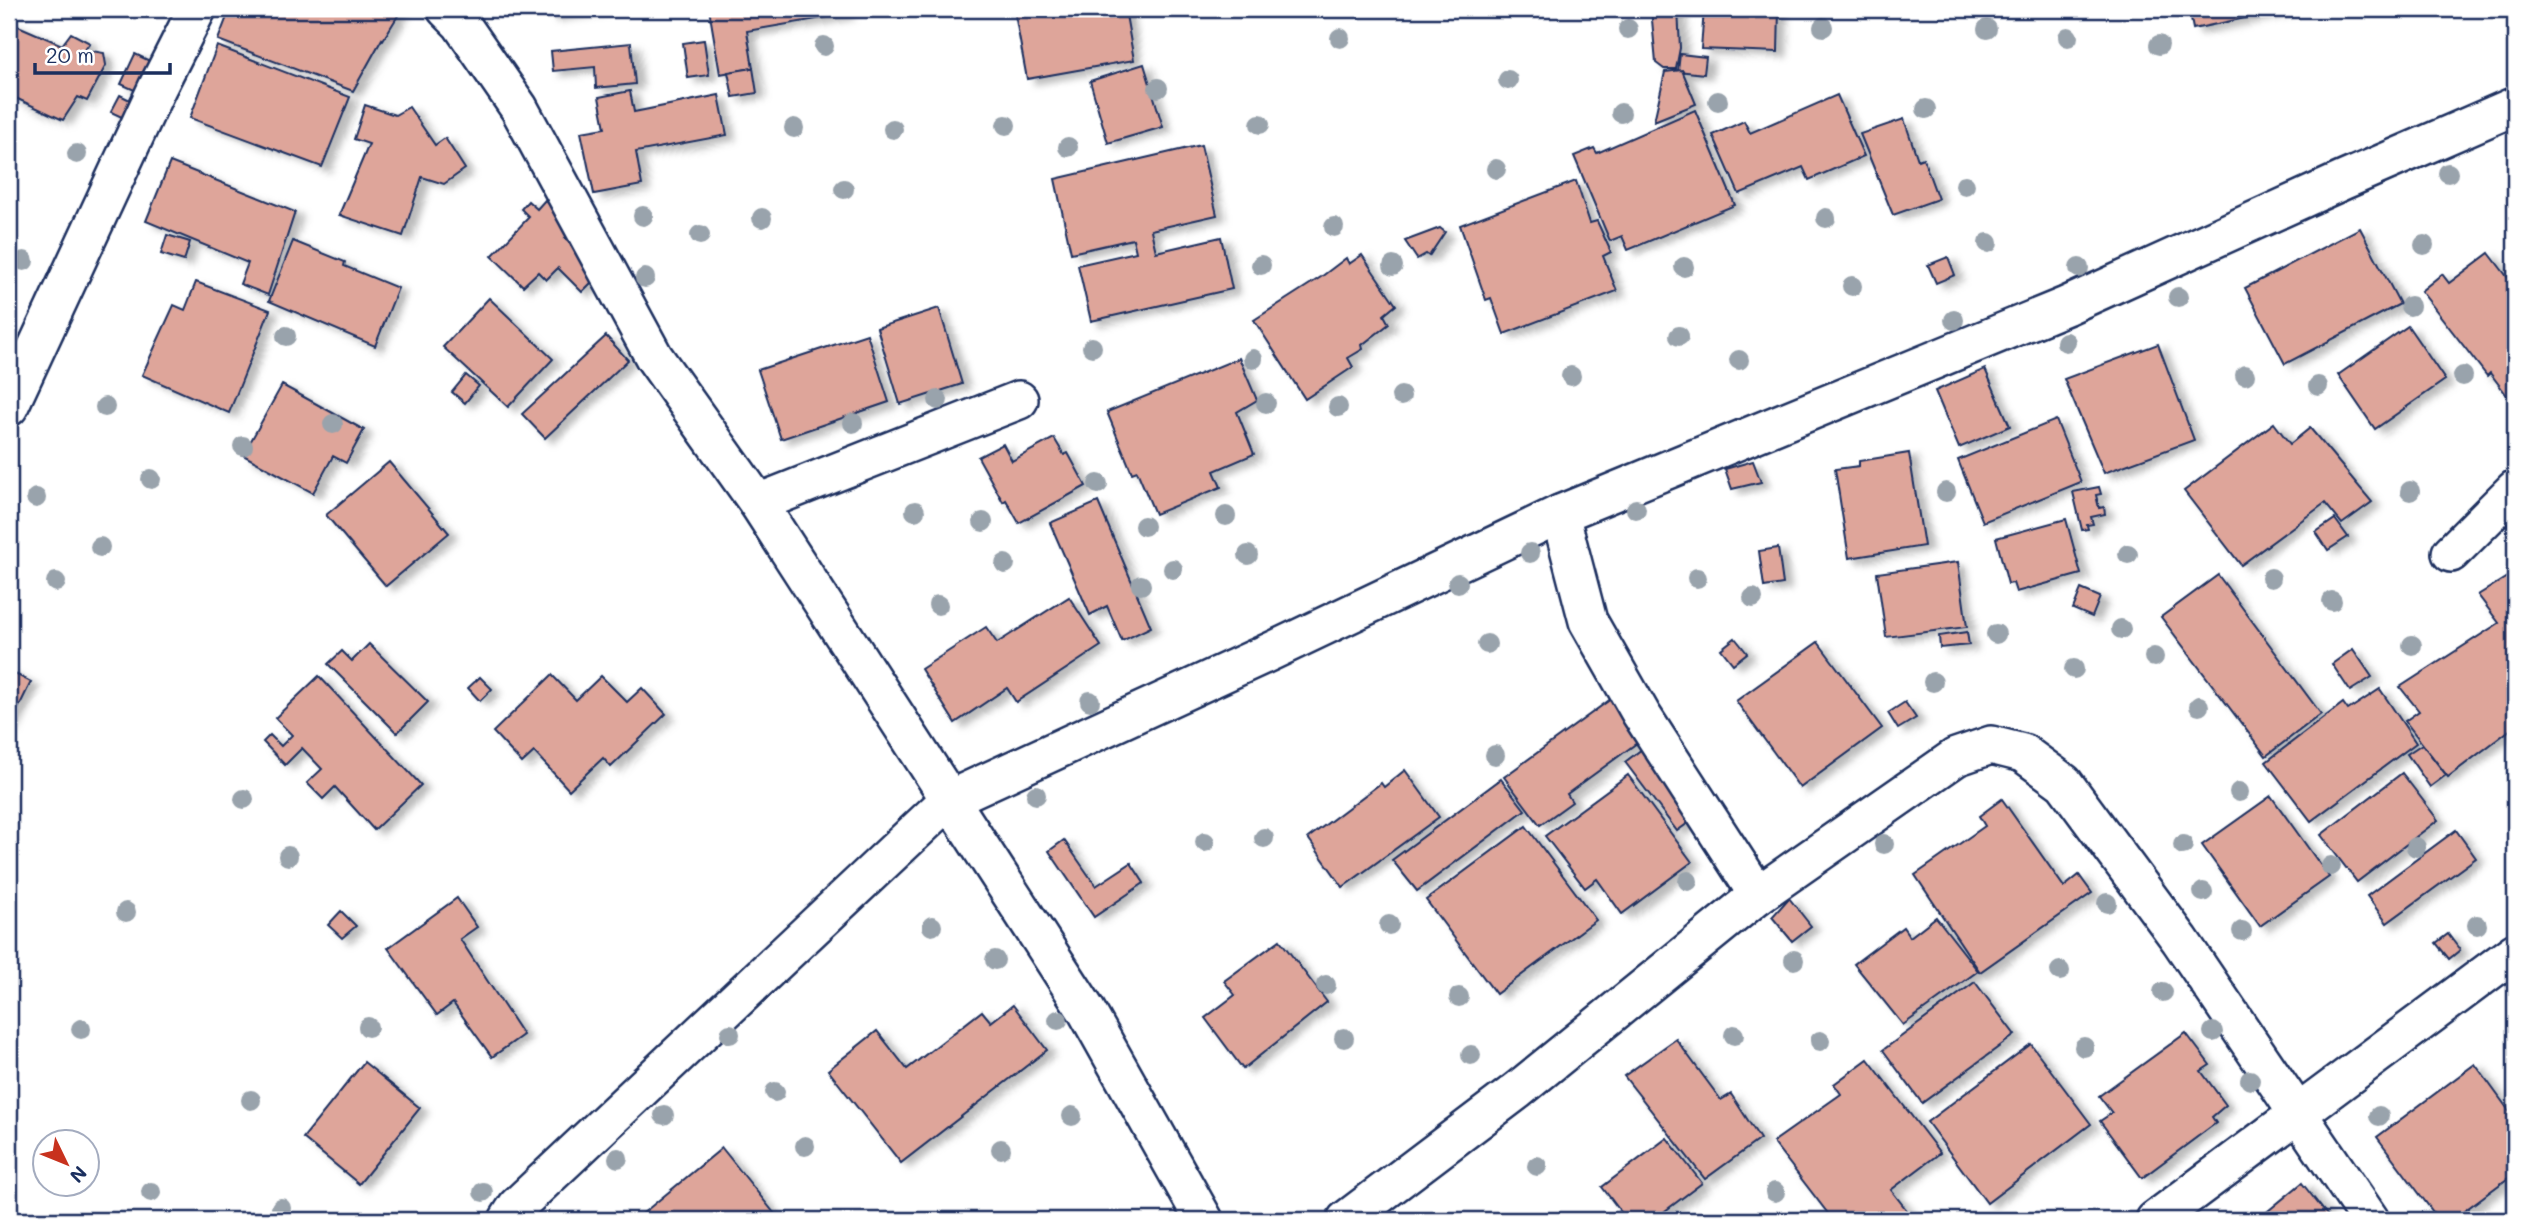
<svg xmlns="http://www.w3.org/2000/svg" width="2524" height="1229" font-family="Mali,sans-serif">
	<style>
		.building { fill: #dea59a; stroke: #1b2f5e; stroke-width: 2; filter: url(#shadow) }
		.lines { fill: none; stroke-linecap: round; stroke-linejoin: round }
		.minor-casing { stroke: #1b2f5e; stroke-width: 42 }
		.minor { stroke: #fff; stroke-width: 37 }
		.tree { fill: #99a3ac }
	</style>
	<defs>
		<filter id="shadow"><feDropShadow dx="8" dy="4.5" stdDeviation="3.5" flood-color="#0004"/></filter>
	</defs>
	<rect width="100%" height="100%" fill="#fff"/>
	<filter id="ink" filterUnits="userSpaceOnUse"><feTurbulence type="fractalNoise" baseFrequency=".0143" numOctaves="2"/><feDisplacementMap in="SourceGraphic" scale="14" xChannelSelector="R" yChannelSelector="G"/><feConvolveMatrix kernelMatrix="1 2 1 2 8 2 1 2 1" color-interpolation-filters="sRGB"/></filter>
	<g filter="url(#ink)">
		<g class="building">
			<polygon points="230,9 402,9 383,40 382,39 353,91 218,40"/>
			<polygon points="548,9 600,9 549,16"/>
			<polygon points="709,9 845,9 846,14 747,31 753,68 720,74"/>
			<polygon points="1014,9 1125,9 1134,60 1027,79"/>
			<polygon points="1651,9 1678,9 1680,48 1676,69 1664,69 1656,63"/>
			<polygon points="1704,9 1779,9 1778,52 1701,49"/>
			<polygon points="2189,9 2288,9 2193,29"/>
			<polygon points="9,22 62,45 71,33 90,43 81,55 86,58 92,51 104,53 106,65 87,101 78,97 63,120 9,95"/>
			<polygon points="704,40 709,75 688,78 683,43"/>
			<polygon points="631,43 635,84 596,88 595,67 553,71 551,51"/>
			<polygon points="217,46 350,97 322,167 190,118"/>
			<polygon points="135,54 154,63 141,93 121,84"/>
			<polygon points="1680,54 1706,57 1704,74 1678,71"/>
			<polygon points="1144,64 1163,127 1108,143 1090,81"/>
			<polygon points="753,68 757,93 733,97 728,72"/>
			<polygon points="1682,70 1696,104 1654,121 1665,72"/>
			<polygon points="630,91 634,112 719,95 727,135 636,152 642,185 594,194 581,132 605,128 599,97"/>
			<polygon points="120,95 136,103 128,120 111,112"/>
			<polygon points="1837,95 1864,156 1809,180 1803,167 1739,194 1713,135 1744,121 1750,133"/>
			<polygon points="365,105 395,115 409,107 435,145 445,138 465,169 444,184 422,177 403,236 339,215 369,144 354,139"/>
			<polygon points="1695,110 1735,205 1628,250 1622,236 1610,241 1574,156 1594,148 1597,153"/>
			<polygon points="1904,119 1918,160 1923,158 1938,199 1893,215 1860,134"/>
			<polygon points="1201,145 1217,215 1151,230 1156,252 1221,237 1232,289 1091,321 1078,265 1136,252 1133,239 1071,253 1055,179"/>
			<polygon points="170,162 295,212 268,295 240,284 248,263 146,221"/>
			<polygon points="1576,181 1590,223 1597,221 1611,252 1603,256 1617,291 1504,334 1491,298 1486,300 1460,225"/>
			<polygon points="545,200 574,229 565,239 606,277 593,281 582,292 558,268 546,280 538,272 523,286 492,256 529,217 521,209 528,201 537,209"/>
			<polygon points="1440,228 1445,232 1429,256 1426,254 1417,259 1405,241"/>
			<polygon points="2360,228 2400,304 2285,364 2245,288"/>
			<polygon points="167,235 190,242 184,261 161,254"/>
			<polygon points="293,241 345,262 344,266 398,288 375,346 269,301"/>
			<polygon points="2489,253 2515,287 2515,406 2490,373 2487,376 2421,291 2442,274 2449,283"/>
			<polygon points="1362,255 1396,305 1384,315 1389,324 1362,345 1363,349 1348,358 1353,367 1305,399 1254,320 1321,277 1346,258 1349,264"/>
			<polygon points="1948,257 1955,275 1936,283 1928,265"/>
			<polygon points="196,282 270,310 229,413 142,375 174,305 185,310"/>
			<polygon points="489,298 553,359 508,407 443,347"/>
			<polygon points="939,308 962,384 900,404 877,328"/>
			<polygon points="2408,326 2445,380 2375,429 2338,375"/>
			<polygon points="867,334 889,402 781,439 758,370"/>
			<polygon points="9,336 21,337 9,366"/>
			<polygon points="606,336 628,360 545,438 522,414"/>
			<polygon points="2158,344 2194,440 2104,473 2064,379"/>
			<polygon points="1239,358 1257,400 1237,412 1254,454 1214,471 1221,487 1155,514 1137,471 1132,473 1107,412"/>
			<polygon points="1985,369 2010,426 1959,448 1935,391"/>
			<polygon points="466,375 479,386 465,403 452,392"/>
			<polygon points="282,385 364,430 346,463 333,456 313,493 243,455"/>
			<polygon points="2056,420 2081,482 1983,522 1958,460"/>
			<polygon points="2274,423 2290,444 2310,428 2372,502 2342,524 2325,503 2241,565 2184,491"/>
			<polygon points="1054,438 1064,455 1068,453 1086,486 1019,523 1006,500 1003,502 978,457 1003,444 1012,461"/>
			<polygon points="1909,453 1924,546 1849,558 1835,469 1859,466 1859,461"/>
			<polygon points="1753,461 1761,482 1732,489 1725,469"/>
			<polygon points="389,462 449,533 386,586 326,515"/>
			<polygon points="2099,487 2101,494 2096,495 2099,508 2104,507 2105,514 2091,517 2093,524 2087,525 2088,529 2082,530 2073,492"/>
			<polygon points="1098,502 1151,627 1122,641 1107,606 1090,615 1050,523"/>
			<polygon points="2066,519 2081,574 2016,592 2013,583 2008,584 1996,538"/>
			<polygon points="2335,519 2348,537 2328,550 2316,532"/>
			<polygon points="1778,548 1783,584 1764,587 1759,551"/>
			<polygon points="1958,562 1967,627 1886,637 1877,573"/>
			<polygon points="2515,572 2515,726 2448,777 2405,721 2419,711 2400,687 2499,623 2478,595"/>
			<polygon points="2218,575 2321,714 2266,756 2161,617"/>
			<polygon points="2081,589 2100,597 2092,617 2073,609"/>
			<polygon points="1069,597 1101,646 1016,702 1007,688 955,723 921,669 986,627 997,643"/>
			<polygon points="1967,632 1969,645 1940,648 1939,636"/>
			<polygon points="1735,638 1747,653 1733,664 1721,649"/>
			<polygon points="1818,642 1882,728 1800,788 1736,701"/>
			<polygon points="369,644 428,702 397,733 328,664 342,651 352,661"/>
			<polygon points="2353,649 2372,677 2350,691 2332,664"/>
			<polygon points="9,671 31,682 9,727"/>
			<polygon points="552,675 576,700 601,676 627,702 642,688 666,714 611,767 603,758 569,790 534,752 522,763 493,732"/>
			<polygon points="319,676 421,785 374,830 335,787 323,799 307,783 322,769 302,748 285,765 263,742 270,735 281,746 292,735 275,718"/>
			<polygon points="480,677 492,689 480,701 468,688"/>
			<polygon points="2380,689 2416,743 2311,821 2266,762 2343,703 2348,710"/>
			<polygon points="1611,699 1641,740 1567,794 1572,802 1540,825 1504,777"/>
			<polygon points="1905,702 1916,718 1898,729 1888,713"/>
			<polygon points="2422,744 2446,775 2430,787 2407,754"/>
			<polygon points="1646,746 1699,815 1677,831 1625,762"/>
			<polygon points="1405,770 1439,817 1343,887 1308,838 1381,783 1384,787"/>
			<polygon points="2402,773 2438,820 2357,882 2321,835"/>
			<polygon points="1628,775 1692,862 1622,914 1597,879 1585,888 1545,836"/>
			<polygon points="1501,779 1525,810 1417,891 1392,860"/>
			<polygon points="2271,796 2329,877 2260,926 2202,845"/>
			<polygon points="2002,799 2064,887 2079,875 2092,893 1980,972 1915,875 1985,826 1979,816"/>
			<polygon points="1526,826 1596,920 1496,994 1426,900"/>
			<polygon points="2456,830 2476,858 2387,923 2367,896"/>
			<polygon points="1064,840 1096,886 1131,863 1144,883 1094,917 1049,851"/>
			<polygon points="457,898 477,927 460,939 523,1035 492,1057 453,1003 437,1015 388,948"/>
			<polygon points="1789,898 1811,926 1792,941 1772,917"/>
			<polygon points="341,911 356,926 342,938 328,925"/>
			<polygon points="1936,917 1978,971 1903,1025 1854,964 1903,927 1910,937"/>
			<polygon points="2448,934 2460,950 2449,959 2436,943"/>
			<polygon points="1280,940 1327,1002 1243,1069 1205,1018 1235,995 1224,981"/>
			<polygon points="1975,982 2015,1035 1922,1103 1883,1050"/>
			<polygon points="1013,1005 1047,1050 901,1163 828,1070 877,1031 907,1069 982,1011 991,1022"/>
			<polygon points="2186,1033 2210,1065 2201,1071 2226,1105 2212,1117 2216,1123 2142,1178 2100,1121 2112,1113 2099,1096"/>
			<polygon points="1676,1039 1721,1100 1731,1094 1760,1139 1705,1179 1624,1076"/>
			<polygon points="2031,1044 2091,1124 1987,1203 1927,1122"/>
			<polygon points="1868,1059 1940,1153 1891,1190 1909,1213 1898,1220 1833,1220 1773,1142 1841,1094 1834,1084"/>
			<polygon points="364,1062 420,1108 359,1184 303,1138"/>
			<polygon points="2475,1064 2515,1119 2515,1173 2452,1220 2439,1220 2377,1137"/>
			<polygon points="1667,1138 1702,1183 1653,1220 1627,1220 1602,1187"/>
			<polygon points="722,1148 778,1218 775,1220 637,1220 636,1219"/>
			<polygon points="2302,1183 2331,1220 2257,1220"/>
		</g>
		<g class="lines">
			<defs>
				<g id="minor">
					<polyline points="446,9 461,24 519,108 654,357 758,503 1086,1010 1204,1220"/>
					<polyline points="9,407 157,88 197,9"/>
					<polyline points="758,503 1019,400"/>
					<polyline points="1560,514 1588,621 1641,714 1758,895"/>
					<polyline points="2451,553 2515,489"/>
					<polyline points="508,1220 517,1206 950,799 1274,650 1560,514 2066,306 2342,181 2515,106"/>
					<polyline points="1346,1220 1518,1090 1758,895 1956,757 1991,745 2023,753 2064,783 2180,940 2370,1220"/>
					<polyline points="2155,1220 2515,952"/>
				</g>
			</defs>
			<use href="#minor" class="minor-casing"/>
			<use href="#minor" class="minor"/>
		</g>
		<g class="tree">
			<circle cx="1823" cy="27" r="10"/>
			<circle cx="1628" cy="29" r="10"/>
			<circle cx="1987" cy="29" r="10"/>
			<circle cx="2068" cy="37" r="10"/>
			<circle cx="1340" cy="38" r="10"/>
			<circle cx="2159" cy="45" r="10"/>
			<circle cx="824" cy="46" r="10"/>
			<circle cx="1508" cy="80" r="10"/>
			<circle cx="1158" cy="88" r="10"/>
			<circle cx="1718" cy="101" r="10"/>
			<circle cx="1926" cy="109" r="10"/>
			<circle cx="1621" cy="113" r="10"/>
			<circle cx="1260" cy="124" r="10"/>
			<circle cx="1006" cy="125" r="10"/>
			<circle cx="794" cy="128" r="10"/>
			<circle cx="893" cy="129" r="10"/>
			<circle cx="1068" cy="147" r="10"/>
			<circle cx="77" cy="154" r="10"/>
			<circle cx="1496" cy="169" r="10"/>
			<circle cx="2448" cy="173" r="10"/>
			<circle cx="1965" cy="185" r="10"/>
			<circle cx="844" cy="189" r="10"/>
			<circle cx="643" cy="216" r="10"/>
			<circle cx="762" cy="218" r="10"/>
			<circle cx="1826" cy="218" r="10"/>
			<circle cx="1334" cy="227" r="10"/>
			<circle cx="700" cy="235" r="10"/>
			<circle cx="1988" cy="243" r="10"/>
			<circle cx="2424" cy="245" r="10"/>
			<circle cx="24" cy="261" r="10"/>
			<circle cx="1261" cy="265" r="10"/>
			<circle cx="1393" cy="266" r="10"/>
			<circle cx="1684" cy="267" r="10"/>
			<circle cx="2079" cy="268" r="10"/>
			<circle cx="645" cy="278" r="10"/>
			<circle cx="1852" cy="286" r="10"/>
			<circle cx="2178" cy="297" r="10"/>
			<circle cx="2410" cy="306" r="10"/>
			<circle cx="1954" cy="320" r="10"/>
			<circle cx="286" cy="336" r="10"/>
			<circle cx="1679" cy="336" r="10"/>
			<circle cx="2066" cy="342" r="10"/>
			<circle cx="1092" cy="347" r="10"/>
			<circle cx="1253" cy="359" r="10"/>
			<circle cx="1739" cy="360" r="10"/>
			<circle cx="2245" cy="375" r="10"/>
			<circle cx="1571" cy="376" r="10"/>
			<circle cx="2463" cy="376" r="10"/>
			<circle cx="2318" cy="386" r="10"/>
			<circle cx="1401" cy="396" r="10"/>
			<circle cx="938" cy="400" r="10"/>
			<circle cx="1266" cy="403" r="10"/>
			<circle cx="105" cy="407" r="10"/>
			<circle cx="1338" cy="407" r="10"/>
			<circle cx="853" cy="423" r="10"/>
			<circle cx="333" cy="424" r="10"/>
			<circle cx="243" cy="446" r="10"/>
			<circle cx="151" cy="479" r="10"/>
			<circle cx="1098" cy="484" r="10"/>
			<circle cx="2410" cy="491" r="10"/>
			<circle cx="1946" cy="492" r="10"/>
			<circle cx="36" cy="498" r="10"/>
			<circle cx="1636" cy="509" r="10"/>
			<circle cx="915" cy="511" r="10"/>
			<circle cx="1226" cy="516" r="10"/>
			<circle cx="983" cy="522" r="10"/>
			<circle cx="1144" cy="526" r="10"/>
			<circle cx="100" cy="547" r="10"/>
			<circle cx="1530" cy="553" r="10"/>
			<circle cx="2128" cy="554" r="10"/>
			<circle cx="1248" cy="555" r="10"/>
			<circle cx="1005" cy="564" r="10"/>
			<circle cx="1173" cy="569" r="10"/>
			<circle cx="1697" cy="578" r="10"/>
			<circle cx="2271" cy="578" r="10"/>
			<circle cx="56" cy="582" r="10"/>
			<circle cx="1458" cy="583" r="10"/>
			<circle cx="1141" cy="585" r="10"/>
			<circle cx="1753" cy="598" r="10"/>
			<circle cx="2332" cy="601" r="10"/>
			<circle cx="938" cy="605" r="10"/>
			<circle cx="2121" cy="629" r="10"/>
			<circle cx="1996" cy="634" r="10"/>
			<circle cx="1487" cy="644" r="10"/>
			<circle cx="2412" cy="645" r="10"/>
			<circle cx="2154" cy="657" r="10"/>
			<circle cx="2074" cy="669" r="10"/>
			<circle cx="1933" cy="682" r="10"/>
			<circle cx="1090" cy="701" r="10"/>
			<circle cx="2199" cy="706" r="10"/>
			<circle cx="1495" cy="755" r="10"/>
			<circle cx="2239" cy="792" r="10"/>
			<circle cx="1036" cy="795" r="10"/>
			<circle cx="244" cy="799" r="10"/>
			<circle cx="1264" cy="838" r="10"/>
			<circle cx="1205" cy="842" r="10"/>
			<circle cx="1884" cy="844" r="10"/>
			<circle cx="2183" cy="845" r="10"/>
			<circle cx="2416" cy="847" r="10"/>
			<circle cx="288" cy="856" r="10"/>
			<circle cx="2331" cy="866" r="10"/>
			<circle cx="1688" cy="881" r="10"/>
			<circle cx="2203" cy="892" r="10"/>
			<circle cx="2107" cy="903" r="10"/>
			<circle cx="126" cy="912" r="10"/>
			<circle cx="1389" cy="925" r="10"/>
			<circle cx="2477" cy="925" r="10"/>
			<circle cx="932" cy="926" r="10"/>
			<circle cx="2242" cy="931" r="10"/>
			<circle cx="995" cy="960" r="10"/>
			<circle cx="1794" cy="960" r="10"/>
			<circle cx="2060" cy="971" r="10"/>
			<circle cx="1326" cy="985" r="10"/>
			<circle cx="2163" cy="992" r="10"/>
			<circle cx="1459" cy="997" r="10"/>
			<circle cx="1058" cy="1020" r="10"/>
			<circle cx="368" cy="1027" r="10"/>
			<circle cx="81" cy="1029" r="10"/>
			<circle cx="2213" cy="1032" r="10"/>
			<circle cx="730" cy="1034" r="10"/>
			<circle cx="1734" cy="1035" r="10"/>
			<circle cx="1344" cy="1038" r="10"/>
			<circle cx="1820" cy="1041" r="10"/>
			<circle cx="2084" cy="1047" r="10"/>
			<circle cx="1471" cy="1055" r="10"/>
			<circle cx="2250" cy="1080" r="10"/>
			<circle cx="775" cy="1092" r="10"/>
			<circle cx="251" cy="1100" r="10"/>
			<circle cx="664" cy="1115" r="10"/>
			<circle cx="1072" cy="1116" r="10"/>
			<circle cx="2379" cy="1116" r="10"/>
			<circle cx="805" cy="1146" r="10"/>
			<circle cx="1001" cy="1149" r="10"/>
			<circle cx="618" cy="1158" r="10"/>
			<circle cx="1537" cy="1166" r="10"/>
			<circle cx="151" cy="1192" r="10"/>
			<circle cx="483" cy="1192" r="10"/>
			<circle cx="1775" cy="1192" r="10"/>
			<circle cx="281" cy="1208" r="10"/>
		</g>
	</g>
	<rect width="2524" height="1229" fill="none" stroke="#fff" stroke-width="35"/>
	<rect x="18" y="18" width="2489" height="1194" fill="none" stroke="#1b2f5e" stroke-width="2.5" filter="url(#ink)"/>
	<g transform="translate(66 1163) rotate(133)"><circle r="33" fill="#ffffff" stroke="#a4acbf" stroke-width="2"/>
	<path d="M0-5L12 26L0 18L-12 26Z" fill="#c8321e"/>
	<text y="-10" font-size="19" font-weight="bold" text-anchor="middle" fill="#1b2f5e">N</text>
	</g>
	<path d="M35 63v10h135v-10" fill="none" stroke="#1b2f5e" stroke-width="3.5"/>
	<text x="46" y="63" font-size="21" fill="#1b2f5e" stroke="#ffffff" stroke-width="5" paint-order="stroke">20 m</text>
</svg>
